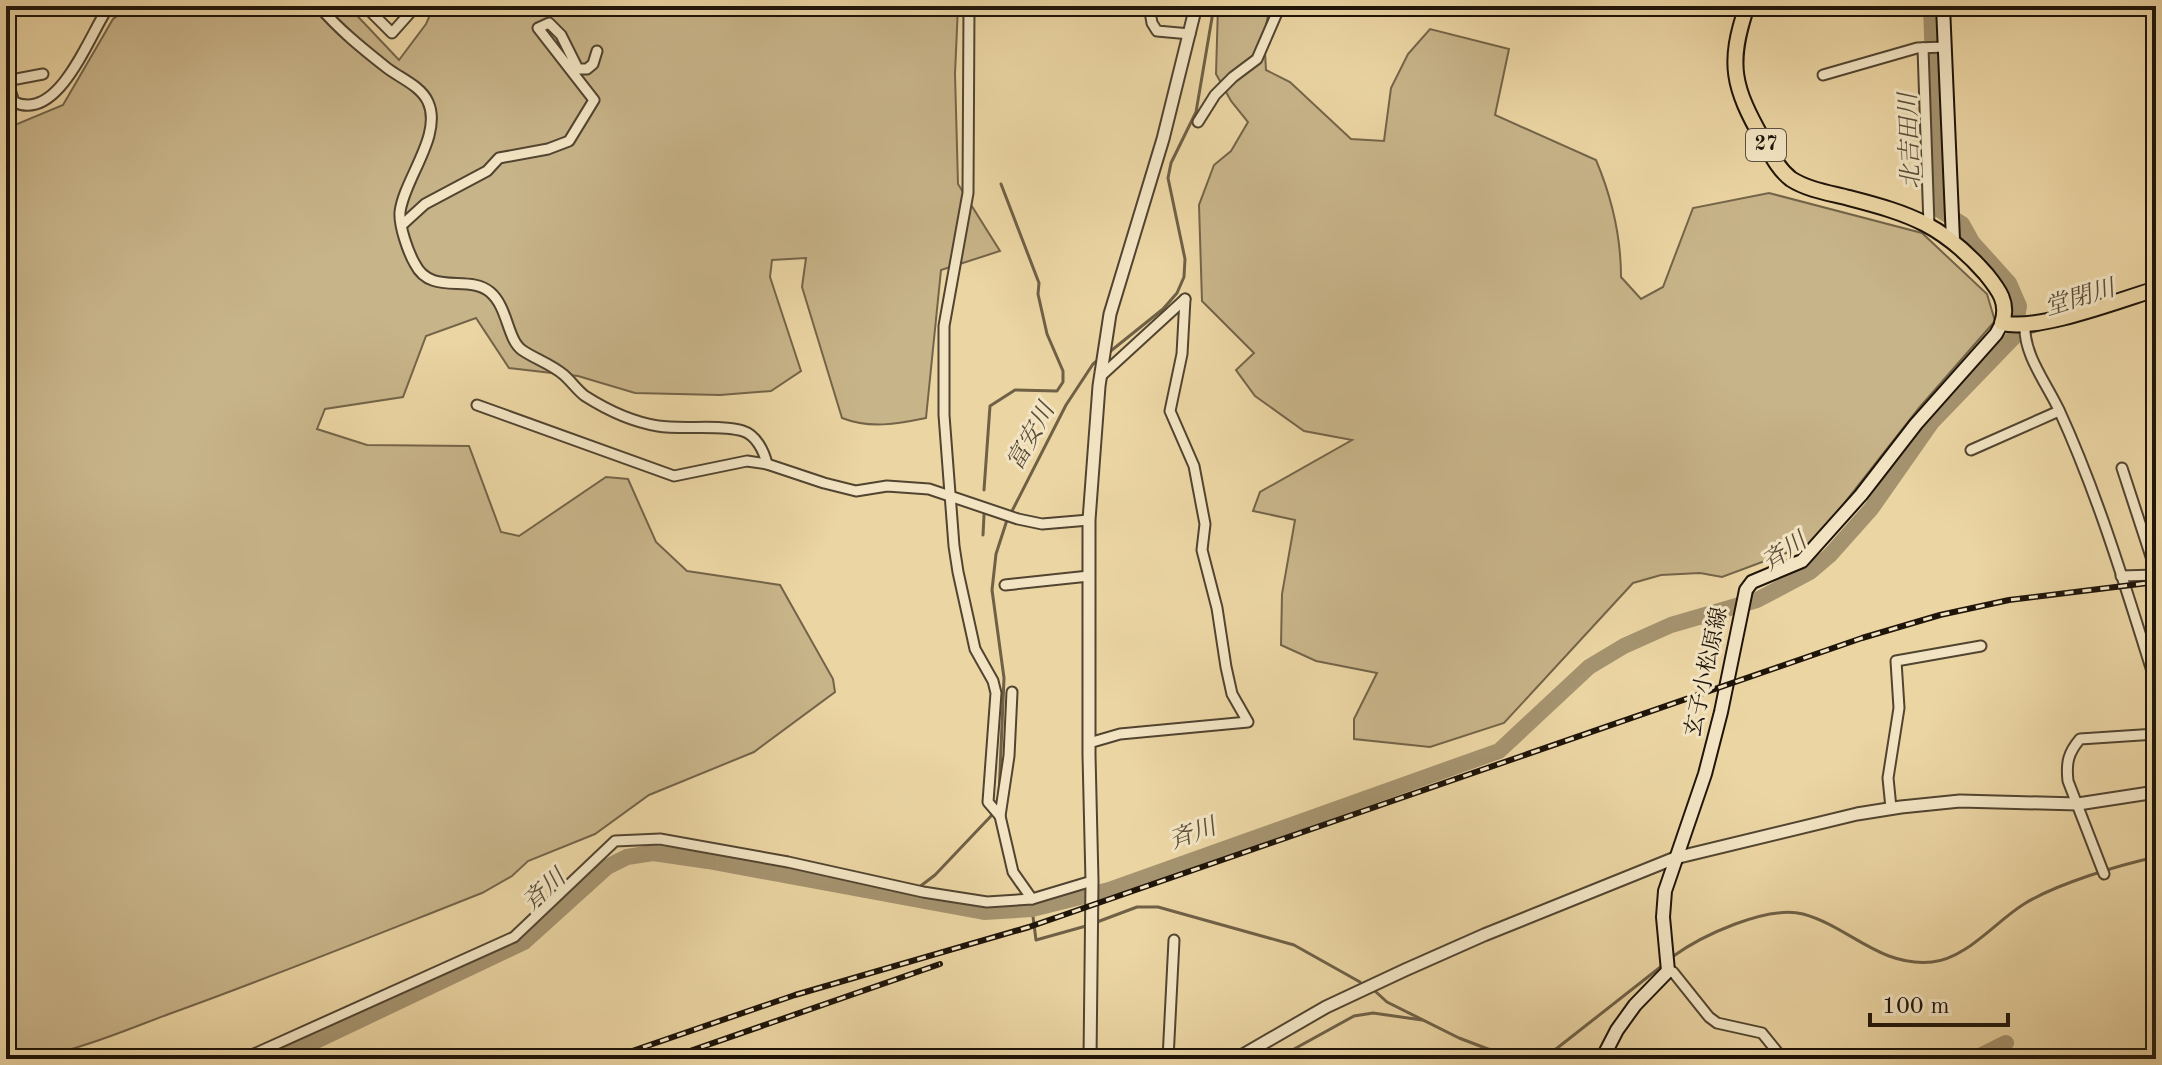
<svg xmlns="http://www.w3.org/2000/svg" width="2162" height="1065" font-family="'Old Standard TT','Noto Serif JP',serif">
	<style>
		.green { fill: #c8b489; stroke: #736449; stroke-width: 2 }
		.lines { fill: none; stroke-linecap: round; stroke-linejoin: round }
		.stream { stroke: #6f6046; stroke-width: 3 }
		.river { stroke: #a5936f; stroke-width: 16 }
		.minor-casing { stroke: #514430; stroke-width: 13 }
		.tertiary-casing { stroke: #514430; stroke-width: 15 }
		.secondary-casing { stroke: #1e1409; stroke-width: 16 }
		.primary-casing { stroke: #1e1409; stroke-width: 18 }
		.minor { stroke: #f2e4c3; stroke-width: 9 }
		.tertiary { stroke: #f2e4c3; stroke-width: 11 }
		.secondary { stroke: #f2e4c3; stroke-width: 12 }
		.primary { stroke: #ebd5a3; stroke-width: 14 }
		.rail-casing { stroke: #1e1409; stroke-width: 6 }
		.rail { stroke: #f2e4c3; stroke-width: 3; stroke-dasharray: 9; stroke-linecap: butt }
		.labels { text-anchor: middle; dominant-baseline: central; stroke-width: 6; stroke-linejoin: round; paint-order: stroke }
		.shield { fill: #f2e4c3; stroke: #5e5241; stroke-width: 2 }
		.shield-label { font-size: 20px; font-weight: bold; fill: #1e1409 }
		.street-label { font-size: 22px; fill: #1e1409; stroke: #f2e4c3 }
		.water-label { font-size: 24px; font-style: italic; fill: #5b4d37; stroke: #f2e4c3 }
	</style>
	<rect width="100%" height="100%" fill="#ebd5a3"/>
	<filter id="stains"><feTurbulence type="fractalNoise" baseFrequency=".0025" numOctaves="4"/><feColorMatrix values="0 0 0 0 .2 0 0 0 0 .09 0 0 0 0 .02 0 0 0 .5 -.17"/></filter>
	<radialGradient id="worn" r=".72"><stop offset=".6" stop-color="#630" stop-opacity="0"/><stop offset="1" stop-color="#630" stop-opacity=".3"/></radialGradient>
	<g class="green">
		<path d="M132,6H348L399,60L426,24L434,6H958L955,74L958,184L1000,251L941,270L926,418C897,424 870,429 842,418L802,287L806,258L772,260L770,277L801,371L771,391L720,395L635,393L578,376L509,368L476,318L426,336L403,397L325,409L317,429L367,445L469,446L501,532L519,536L606,477L628,479L656,542L687,571L780,585L833,679L835,692L754,752L649,795L595,834L528,861L512,876L482,893C378,934 275,976 169,1014C118,1033 61,1059 6,1059V133L17,124L63,105L113,19Z"/>
		<path d="M1218,6H1270L1264,35L1266,70L1290,82L1351,139L1384,141L1391,88L1408,54L1430,29L1509,49L1495,115L1596,160C1612,198 1621,235 1621,277L1641,299L1663,287L1693,208L1769,193L1922,233L1987,294L1995,321L1919,408L1813,543L1722,577L1700,573L1661,575L1633,583L1504,723L1430,747L1354,739V719L1377,673L1316,661L1281,645L1282,594L1295,520L1253,511L1260,492L1352,440L1304,431L1255,396L1236,370L1254,353L1202,301L1199,205L1214,165L1231,151L1248,122L1231,101L1216,74Z"/>
	</g>
	<g class="lines">
		<g class="stream">
			<polyline points="2029,333 2045,328"/>
			<polyline points="1107,354 1163,309 1177,293 1184,277 1185,259 1168,178 1171,163 1196,112 1213,12 1209,6"/>
			<polyline points="984,490 990,406 1015,390 1057,391 1063,382 1063,371 1047,334 1038,294 1039,283 1001,184"/>
			<polyline points="1011,513 1066,405 1093,364 1098,360"/>
			<polyline points="983,535 984,515"/>
			<polyline points="918,888 935,875 991,816 999,796 1004,678 992,590 996,554 1007,520"/>
			<polyline points="1032,909 1036,940 1086,926"/>
			<polyline points="1097,922 1137,907 1158,907 1294,945 1360,982"/>
			<path d="M1672,957C1701,936 1766,905 1803,914C1850,927 1879,967 1932,962C1966,959 1995,922 2024,904C2056,884 2119,865 2156,857"/>
			<polyline points="1376,992 1387,1002 1459,1038 1488,1049 1527,1056 1556,1049 1663,965"/>
			<polyline points="1276,1059 1354,1016 1373,1013 1422,1020"/>
		</g>
		<g class="river">
			<polyline points="278,1059 524,942 607,867 627,857 653,853 708,861 984,912 1032,909 1109,890 1499,751 1589,667 1624,646 1671,625 1757,600 1810,572 1830,555 1871,509 1932,422 2014,337 2019,306 2009,283 1972,242 1962,224 1938,209 1931,6"/>
			<polyline points="1974,1059 2006,1043"/>
		</g>
		<defs>
			<g id="minor">
				<path d="M319,6C338,29 363,49 387,68C400,78 421,86 428,102C443,135 404,179 400,212C399,226 408,252 415,264C431,296 469,274 490,292C508,307 507,339 522,350C535,359 551,364 564,375C571,381 577,390 585,396C607,410 633,422 658,426C682,430 722,424 743,431C756,435 764,451 767,464"/>
				<polyline points="365,6 392,33 416,6"/>
				<polyline points="969,6 968,193 944,326 944,415 954,546 958,572 975,649 993,681 996,693 988,802 1000,816"/>
				<polyline points="1149,6 1152,23 1157,31 1190,34"/>
				<polyline points="6,35 9,6"/>
				<polyline points="1923,48 1929,226"/>
				<polyline points="1823,75 1917,48 1945,47"/>
				<path d="M6,77L14,102C59,123 89,35 109,6"/>
				<polyline points="6,81 43,74"/>
				<polyline points="1198,122 1215,95 1233,77 1257,59 1280,6"/>
				<polyline points="402,225 425,204 487,171 499,158 548,149 569,141 594,100 538,28 549,23 561,35 578,69 587,69 593,64 597,51"/>
				<path d="M2025,325C2023,354 2047,384 2059,410C2099,497 2127,592 2156,684"/>
				<polyline points="1101,376 1185,299"/>
				<polyline points="477,405 674,476 747,461 767,464 824,483 856,491 887,486 929,489 1018,519 1042,524 1089,520"/>
				<polyline points="1971,450 2059,411"/>
				<polyline points="2122,468 2156,572"/>
				<polyline points="2121,576 2156,575"/>
				<polyline points="1005,585 1089,576"/>
				<polyline points="1012,692 1009,756 1000,816 1013,872 1032,899"/>
				<polyline points="1089,743 1120,734 1248,722 1232,694 1226,667 1217,608 1202,550 1205,524 1194,466 1170,411 1182,354 1185,299"/>
				<polyline points="1891,808 1888,778 1899,708 1896,661 1981,646"/>
				<path d="M2104,874L2068,781C2066,763 2068,753 2080,739L2156,734"/>
				<polyline points="1668,971 1673,972 1709,1017 1717,1023 1762,1033 1783,1059"/>
				<polyline points="243,1059 514,937 615,841 660,839 788,862 923,892 987,902 1032,899 1092,881"/>
				<polyline points="1168,1059 1174,940"/>
			</g>
			<g id="tertiary">
				<polyline points="1090,1059 1092,881 1089,755 1089,520 1099,386 1110,314 1163,139 1196,6"/>
				<polyline points="1236,1059 1326,1007 1405,970 1484,935 1675,858 1857,814 1901,807 1960,801 2078,804 2156,792"/>
			</g>
			<g id="secondary">
				<polyline points="1943,6 1953,240"/>
				<polyline points="1602,1059 1617,1030 1635,1005 1668,971 1663,917 1665,891 1705,774 1721,712 1746,590 1752,582 1802,561 1861,495 1916,424 1996,334 2002,323"/>
			</g>
			<path id="primary" d="M1747,6C1727,64 1733,87 1763,140C1771,154 1778,169 1791,179C1808,190 1830,193 1849,198C1911,214 1943,225 1986,274C1999,290 2009,303 2002,323C2037,332 2120,300 2156,289"/>
		</defs>
		<use href="#minor" class="minor-casing"/>
		<use href="#tertiary" class="tertiary-casing"/>
		<use href="#secondary" class="secondary-casing"/>
		<use href="#primary" class="primary-casing"/>
		<use href="#minor" class="minor"/>
		<use href="#tertiary" class="tertiary"/>
		<use href="#secondary" class="secondary"/>
		<use href="#primary" class="primary"/>
		<defs>
			<g id="rail">
				<polyline points="609,1059 795,995 1029,927 1862,638 1940,615 2009,600 2156,582"/>
				<polyline points="667,1059 940,964"/>
			</g>
		</defs>
		<use href="#rail" class="rail-casing"/>
		<use href="#rail" class="rail"/>
	</g>
	<g class="labels">
		<rect class="shield" x="1746" y="129" width="40" height="32" rx="6"/>
		<g class="shield-label">
			<text x="1766" y="145">27</text>
		</g>
		<g class="street-label">
			<text transform="translate(1707 672) rotate(-78)">玄子小松原線</text>
		</g>
		<g class="water-label">
			<text transform="translate(1911 141) rotate(-92)">北吉田川</text>
			<text transform="translate(2080 299) rotate(-17)">堂閉川</text>
			<text transform="translate(1032 437) rotate(-61)">富安川</text>
			<text transform="translate(1785 553) rotate(-34)">斉川</text>
			<text transform="translate(1193 835) rotate(-20)">斉川</text>
			<text transform="translate(545 891) rotate(-42)">斉川</text>
		</g>
	</g>
	<rect width="2162" height="1065" fill="none" stroke="#ebd5a3" stroke-width="32"/>
	<rect x="8" y="8" width="2146" height="1049" fill="none" stroke="#1e1409" stroke-width="4"/>
	<rect x="16" y="16" width="2130" height="1033" fill="none" stroke="#1e1409" stroke-width="2"/>
	<path d="M1870 1013v12h138v-12" fill="none" stroke="#1e1409" stroke-width="4"/>
	<text x="1882" y="1013" font-size="24" fill="#1e1409" stroke="#f2e4c3" stroke-width="6" paint-order="stroke">100 m</text>
	<rect width="100%" height="100%" filter="url(#stains)"/>
	<rect width="100%" height="100%" fill="url(#worn)"/>
</svg>
